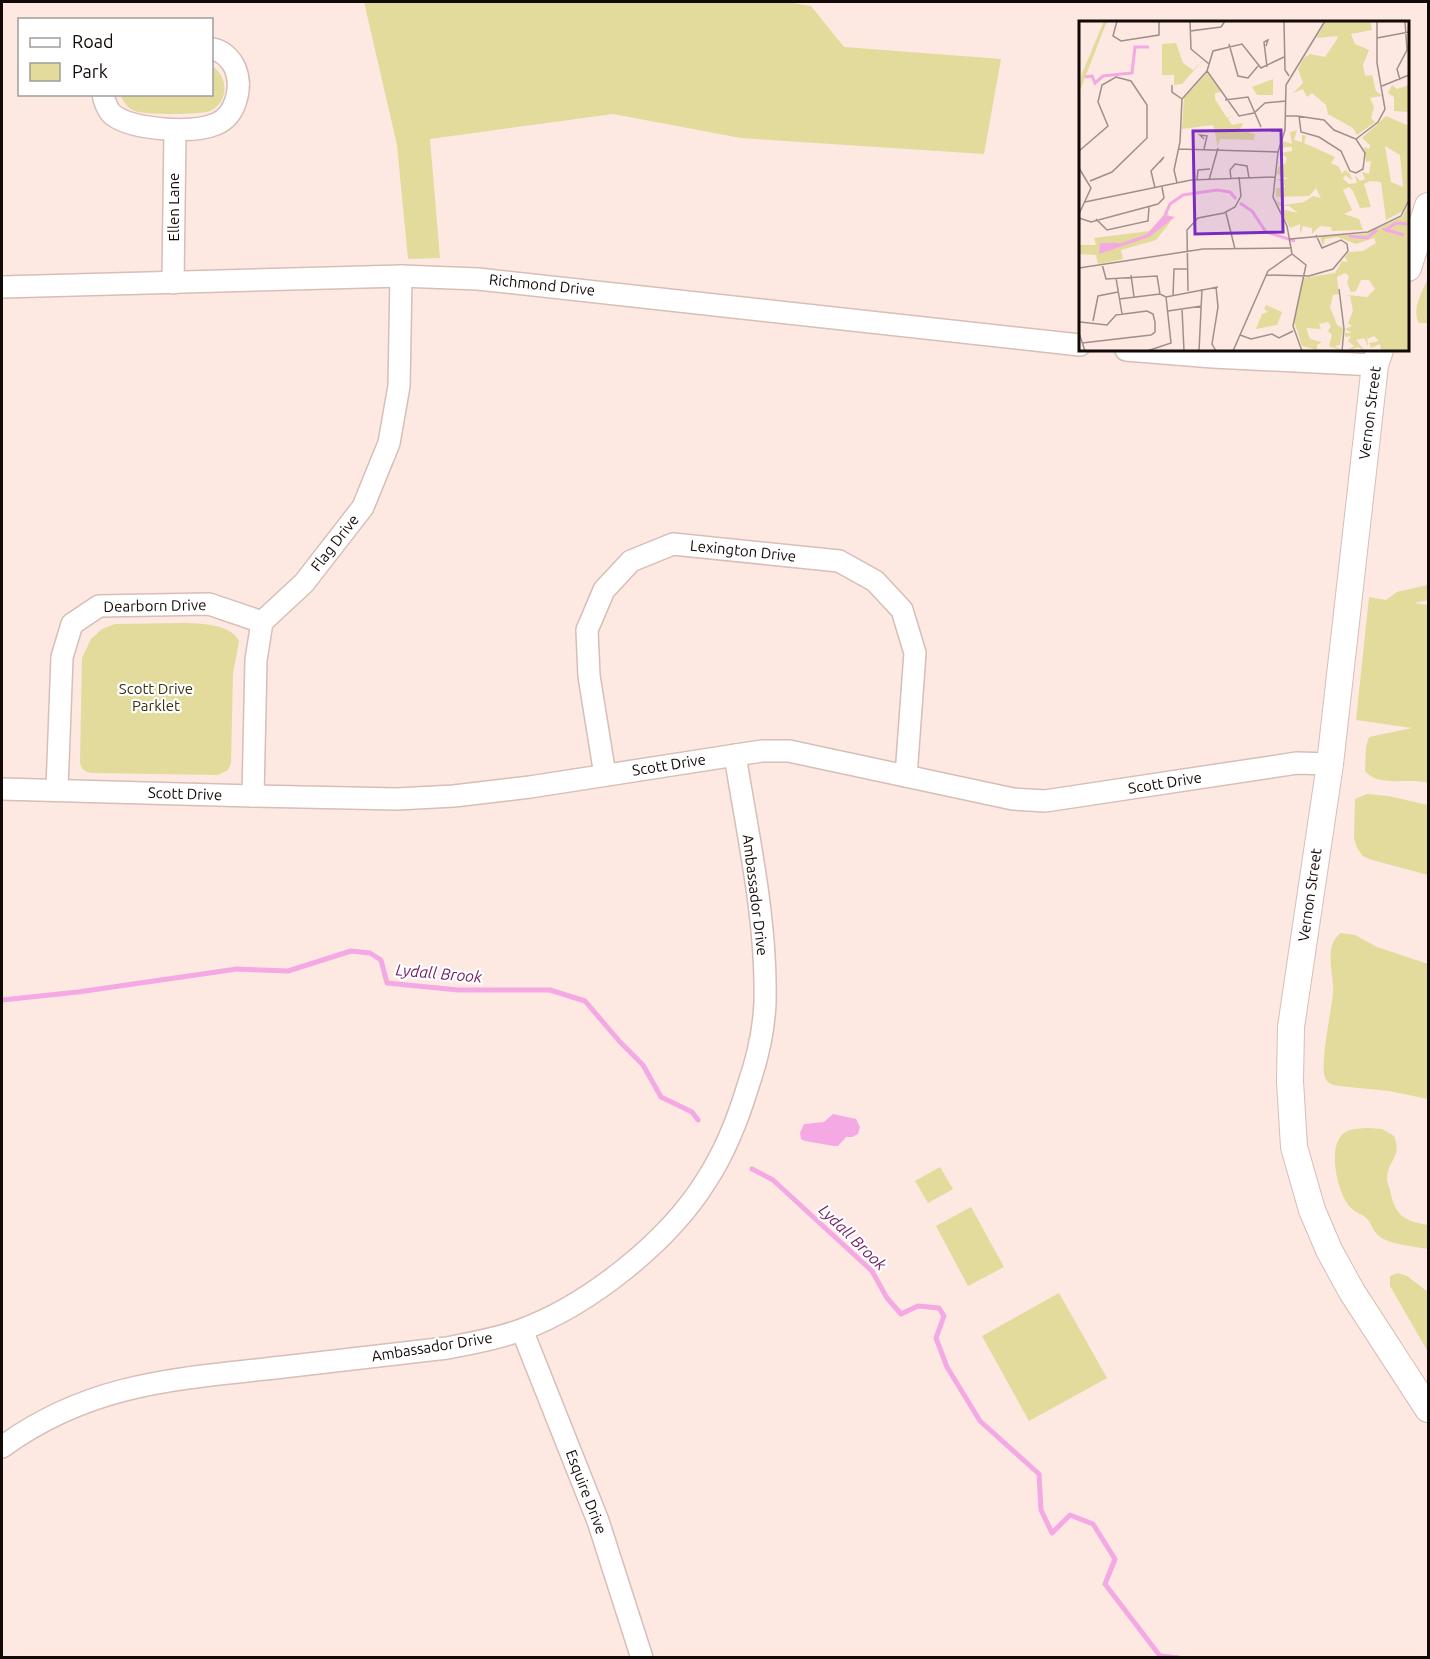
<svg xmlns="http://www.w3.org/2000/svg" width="1430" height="1659" viewBox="0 0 1430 1659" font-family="Ubuntu,sans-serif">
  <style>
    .green { fill: #e3db9b }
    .water { fill: #f4a9e4 }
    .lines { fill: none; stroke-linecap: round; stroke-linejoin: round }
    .stream { stroke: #f4a9e4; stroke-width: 5 }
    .minor-casing { stroke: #d7beb7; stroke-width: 24 }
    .tertiary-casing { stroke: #d7beb7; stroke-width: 28 }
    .minor { stroke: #fff; stroke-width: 21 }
    .tertiary { stroke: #fff; stroke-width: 26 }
    .labels { text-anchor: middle; stroke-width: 4.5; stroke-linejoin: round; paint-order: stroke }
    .street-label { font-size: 15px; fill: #110a07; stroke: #fff }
    .park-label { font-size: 15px; fill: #38330a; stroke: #fff }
    .water-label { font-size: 16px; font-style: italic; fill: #721d66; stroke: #fff }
    .inset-river { fill: none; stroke: #f4a9e4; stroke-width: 3 }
    .inset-road { fill: none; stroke: #9f8f8a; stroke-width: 1.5 }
    .view { fill: #7b2cbf; fill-opacity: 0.15; stroke: #7b2cbf; stroke-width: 3 }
    .inset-edge { fill: none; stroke: #110a07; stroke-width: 3 }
  </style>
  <rect width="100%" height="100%" fill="#fde8e2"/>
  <!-- green -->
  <g class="green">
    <polygon points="364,2 787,2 811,6 844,47 1001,59 984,154 741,138 613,114 430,139 440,258 408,259 397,145"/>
    <path d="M212,66C229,77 229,102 210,111C201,115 144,115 135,111C127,108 124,102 120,95L212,94Z"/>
    <path d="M1428,278V323H1419C1411,309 1423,291 1428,278Z"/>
    <path d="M1428,585V600L1414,603L1428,605V783C1409,777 1379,788 1365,771L1366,747L1369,737L1412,728L1356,720L1369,597L1386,600L1397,592Z"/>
    <path d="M182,623C199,623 231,624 239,641L233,674L231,763L228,770L218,775L92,773C84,772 80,768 80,761L82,658L91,639L102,629L115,624Z"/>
    <polygon points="1367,794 1388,796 1428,805 1428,875 1372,860 1363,856 1357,848 1354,838 1355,799"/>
    <path d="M1341,933L1355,935L1377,947L1428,964V1099L1389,1091L1339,1086C1333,1085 1327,1084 1325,1077C1320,1064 1331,1012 1333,994C1335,976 1322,946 1341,933Z"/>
    <path d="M1367,1128L1382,1129L1394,1136C1402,1156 1390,1158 1387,1176C1386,1181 1389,1185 1390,1190C1395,1215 1403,1221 1428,1225V1249C1417,1247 1388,1244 1379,1236C1374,1232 1372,1226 1369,1221C1364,1214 1355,1213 1350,1207C1338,1194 1328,1151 1341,1136C1347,1128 1358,1129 1367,1128Z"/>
    <polygon points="940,1167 953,1189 928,1203 915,1181"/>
    <polygon points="971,1207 1004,1267 968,1286 936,1226"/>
    <polygon points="1398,1273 1407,1276 1428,1292 1428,1352 1390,1286 1390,1276"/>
    <polygon points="1059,1293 1107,1378 1029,1421 982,1336"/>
  </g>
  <!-- water -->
  <polygon class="water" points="833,1114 856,1119 860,1127 858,1134 852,1137 846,1137 838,1146 834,1146 805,1141 801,1139 800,1133 804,1124 824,1122"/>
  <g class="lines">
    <!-- stream -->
    <g class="stream">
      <polyline points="2,1000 78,992 237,969 288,971 351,951 370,953 381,960 387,983 458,990 550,990 585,1001 620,1042 643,1065 661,1097 692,1112 698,1120"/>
      <polyline points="752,1169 773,1180 872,1271 887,1298 901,1314 918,1306 939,1308 944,1316 936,1338 947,1367 980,1421 1039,1474 1041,1510 1052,1533 1070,1515 1093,1524 1115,1559 1105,1584 1160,1656 1179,1658"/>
    </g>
    <!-- minor casing -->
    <g class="minor-casing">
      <g id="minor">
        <path d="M103,94C104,101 108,111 113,115C133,130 193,134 216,124C236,116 243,87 235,68C231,59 222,50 212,49"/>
        <polyline points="173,283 175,131"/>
        <polyline points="2,287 401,276 478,279 1080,345"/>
        <polyline points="1126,350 1213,357 1375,365"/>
        <polyline points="605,775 589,676 587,630 604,590 631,561 673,544 839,561 875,581 902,610 915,653 906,776"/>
        <polyline points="2,789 253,796 397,799 454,796 530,787 762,751 789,751 1013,799 1045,801 1297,763 1330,764"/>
        <polyline points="57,789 62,657 72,624 99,606 209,604 262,622"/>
        <polyline points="253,796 256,660 262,622 304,583 363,507 389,443 399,386 401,276"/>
        <polyline points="522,1330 598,1521 642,1658"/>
        <path d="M2,1447C91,1382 178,1379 283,1367C338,1361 392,1354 447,1348C472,1343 497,1339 521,1330C589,1305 668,1242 706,1181C725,1152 738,1119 748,1086C757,1060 764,1031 765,1002C767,920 748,837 735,755"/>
      </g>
    </g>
    <!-- tertiary casing -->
    <g class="tertiary-casing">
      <g id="tertiary">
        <polyline points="1408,268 1428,206"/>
        <polyline points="1380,350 1375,365 1330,764 1291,1027 1290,1081 1294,1147 1312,1210 1329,1250 1352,1292 1428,1409"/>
      </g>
    </g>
    <!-- minor -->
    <use href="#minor" class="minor"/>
    <!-- tertiary -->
    <use href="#tertiary" class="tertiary"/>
  </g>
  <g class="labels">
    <!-- street labels -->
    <g class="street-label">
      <text transform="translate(174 207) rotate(-90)" y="5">Ellen Lane</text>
      <text transform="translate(542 285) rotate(6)" y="5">Richmond Drive</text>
      <text transform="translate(1370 413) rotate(-83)" y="5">Vernon Street</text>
      <text transform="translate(335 543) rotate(-52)" y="5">Flag Drive</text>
      <text transform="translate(743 551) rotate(6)" y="5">Lexington Drive</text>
      <text transform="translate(155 606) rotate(-1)" y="5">Dearborn Drive</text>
      <text transform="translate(669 765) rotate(-9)" y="5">Scott Drive</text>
      <text transform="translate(1165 783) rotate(-9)" y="5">Scott Drive</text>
      <text transform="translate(185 794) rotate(2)" y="5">Scott Drive</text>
      <text transform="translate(755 895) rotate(83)" y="5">Ambassador Drive</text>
      <text transform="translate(1310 895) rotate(-82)" y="5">Vernon Street</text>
      <text transform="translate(432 1347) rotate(-9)" y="5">Ambassador Drive</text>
      <text transform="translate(586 1492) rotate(69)" y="5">Esquire Drive</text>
    </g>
    <!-- park labels -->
    <g class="park-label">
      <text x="156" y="694">Scott Drive<tspan x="156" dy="17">Parklet</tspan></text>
    </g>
    <!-- water labels -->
    <g class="water-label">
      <text transform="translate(439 973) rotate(5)" y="6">Lydall Brook</text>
      <text transform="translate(853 1237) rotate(44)" y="6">Lydall Brook</text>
    </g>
  </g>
  <!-- overview -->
  <g transform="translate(1079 21)">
    <rect width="330" height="330" fill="#fde8e2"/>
    <path d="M25,0H28L0,72L2,55ZM247,0H291L293,9L272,13L276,23L290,29L284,44L286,55L293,54L297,70L303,75L291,77L295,86L292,97L296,101L278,114L274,107L249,93L247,84L233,72L228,76L224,68L214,72L224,62L219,48L225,37L231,33L246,36L258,18L259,15L237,17ZM97,22L104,42L114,49L123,40L103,63L95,64V54H83V23ZM128,52L142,71L136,72V78L148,97L154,94L149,98L153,104L164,102L161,109L176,113L175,119L141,118L139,126L134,104L103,108L105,77ZM194,58V74H178L173,66ZM313,64L318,68L330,64V91L315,90V76L309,72ZM307,95L330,105V175L326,189L307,199L302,161L291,160L285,163L292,186L281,187L274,170L270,166L264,169L273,189L265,193L280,198L284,209L253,210L252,206L241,205L233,213V207L224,205L221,213V203L211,207L201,188L219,192L210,185H200L197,179L205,184L225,181L234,175L242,177L237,167L230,175L197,176V167L207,166L198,158H209L198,153L199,146L206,143L208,137L202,132L213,130V126H206L202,129L204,120L213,123L211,111L218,109L215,119L223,121V114L227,115L225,122L256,136L252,142L260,146L263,153L266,149L271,153L273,159L266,154L264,158L270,163L278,162L276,154L281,160L286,158L283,151L290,153L292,140L287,141L285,126L290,128L291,124L283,117ZM306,125L321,134L324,166L312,161ZM330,183V330H302L301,323L292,327L290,322L300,320L295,315L288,318V314L289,325L285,317L277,319L286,330L279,326L269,329L275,325L269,320L272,315L266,316V312H273L266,308L273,305L269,302L274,290L271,275L267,274L288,276L296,268L290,259H282L277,270L272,271L268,262L270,255L266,252L258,256L260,273L254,274L251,286L258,304L264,307L261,324L256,325L263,330L250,325L253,314L249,310L252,305L249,301L240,303L242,308L227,307L231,318L243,321L238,324V329L223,325L215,300L224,257L256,252L263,240L269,241L266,236L270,231L284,230L297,222L295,217L277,223L259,216L246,218L244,225L241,215L286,213L323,196ZM88,190L92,200L77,219L42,229L44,238L19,243L17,234L0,233V224H17L15,217L71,210ZM187,284L203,291L198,304L177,308L183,293L189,291L185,288Z" fill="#e3db9b" fill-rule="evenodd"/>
    <path d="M85,194L96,196L70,216L20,233L21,222H43L68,213Z" fill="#f4a9e4"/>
    <path class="inset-river" d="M6,56L13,55L16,62L24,55L53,52L56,26H70M161,182L173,190L187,211L216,220M86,194L91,183L104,174L138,169L151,171L157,178M304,208L325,214M308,208L317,202L328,203M270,215L288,217L298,209"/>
    <path class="inset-road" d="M38,0L34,15L42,20L80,14V0M111,0L112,28L130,43M205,0L206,49L210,55M111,10L142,6L146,0M298,17L330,11M150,23L159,55L169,57L179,45M187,25L189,19L185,21L188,46M128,50L160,95L175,92L186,82L207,80M321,59L318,48L328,29L326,0M93,64V71L103,78M303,65L330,54M146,79L169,76L182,106M206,95H218L245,99L255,109L277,118L286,132L284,148L277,152L271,150L262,130L240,116L222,111L220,95M125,118L121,114L128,115L125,128M277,118L299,101L306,88L298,42V0M99,128L199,131M0,130L29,105L19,81L23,64L37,56L52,60L68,84V117L33,151L11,160M0,147L12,167L0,193M152,158L151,149L156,143L168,145L170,157M118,159L119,149L131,148M130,159L139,127M98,162L95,149L101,121L103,78L128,50L134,30L163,23L182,47L205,36M76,167L72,150L85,136L81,141M6,181L112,159L196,156M147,192L156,228M0,197L12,201L79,183L85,177L83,166M17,198L28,209L69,200L70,186M211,218L289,211L322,195L330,179M213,233L227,244L214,305L223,330M23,243L27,258L78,255L81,273M0,247L124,228L213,227M52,254L55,276M187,254L230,255L254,248L269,230L268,223L262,219L243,227L237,214M37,257L43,293M260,268L265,308L263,330M109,270L108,209L119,197L145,192L156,186L162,175L160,156M94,275L95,248H109M40,278L81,273L87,276L139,266M103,288L105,330M89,290L123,285M14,300L19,275L39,271M1,301L28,304L37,294L68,290L74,293L76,301V311L72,314L3,322M0,312L6,330M161,314L172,318L193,313L200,317L214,310M68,330L92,322L87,276M120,330L123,268M137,330L133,323L139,286L137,266M154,330L189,250L213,233L208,205L194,176L199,131L206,109L207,64L246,0"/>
    <path class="view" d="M202,109L204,211L116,213L114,110Z"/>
    <rect width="330" height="330" class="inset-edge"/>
  </g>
  <!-- border -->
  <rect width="1430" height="1659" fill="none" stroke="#110a07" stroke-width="6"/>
  <!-- legend -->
  <rect x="18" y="18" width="195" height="78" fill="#ffffff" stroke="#a09d9c" stroke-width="1.5"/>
  <rect x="30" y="38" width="30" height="9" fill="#ffffff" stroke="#a09d9c" stroke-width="1.5"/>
  <text x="72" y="48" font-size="18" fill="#110a07">Road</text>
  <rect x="30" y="63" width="30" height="18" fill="#e3db9b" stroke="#a09d9c" stroke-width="1.5"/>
  <text x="72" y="78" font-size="18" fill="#110a07">Park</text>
</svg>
